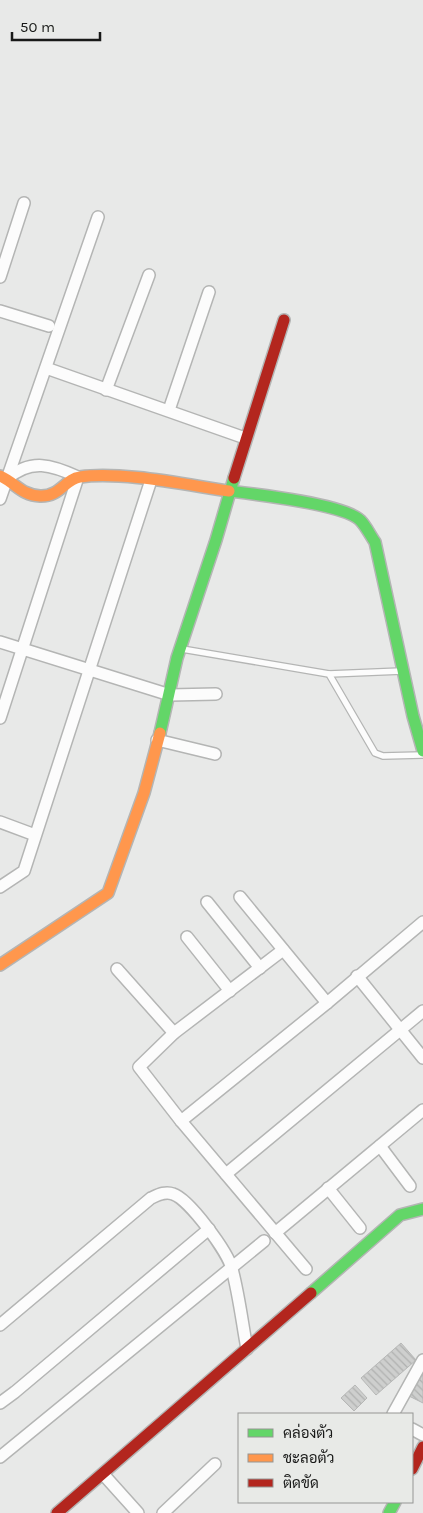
<svg xmlns="http://www.w3.org/2000/svg" width="423" height="1513" viewBox="0 0 423 1513" font-family="Karla,Sarabun,sans-serif">
  <style>
    .building { fill: url(#building-back-hatch); stroke: #b6b7b6 }
    .lines { fill: none; stroke-linecap: round; stroke-linejoin: round }
    .lane-casing { stroke: #b4b5b4; stroke-width: 8 }
    .street-casing { stroke: #b4b5b4; stroke-width: 14 }
    .fast-casing { stroke: #b4b5b4; stroke-width: 14 }
    .slow-casing { stroke: #b4b5b4; stroke-width: 14 }
    .jam-casing { stroke: #b4b5b4; stroke-width: 14 }
    .lane { stroke: #fcfcfc; stroke-width: 5.5 }
    .street { stroke: #fcfcfc; stroke-width: 11 }
    .fast { stroke: #63d668; stroke-width: 11 }
    .slow { stroke: #ff974d; stroke-width: 11 }
    .jam { stroke: #b3261e; stroke-width: 11 }
  </style>
  <defs>
    <pattern id="building-back-hatch" width="6" height="6" patternUnits="userSpaceOnUse" patternTransform="scale(1.25)"><rect width="6" height="6" fill="#cecfce"/><path d="M-1 5l2 2M0 0l6 6M5-1l2 2" fill="none" stroke="#b0b1b0"/></pattern>
  </defs>
  <rect width="100%" height="100%" fill="#e8e9e8"/>
  <!-- building -->
  <g class="building">
    <polygon points="401,1343 416,1360 376,1395 361,1378"/>
    <polygon points="423,1369 423,1403 409,1396"/>
    <polygon points="355,1385 367,1398 354,1411 341,1398"/>
  </g>
  <g class="lines">
    <!-- lane casing -->
    <g class="lane-casing">
      <g id="lane">
        <polyline points="182,649 329,674 375,753 383,756 422,755"/>
        <polyline points="329,674 402,671"/>
      </g>
    </g>
    <!-- street casing -->
    <g class="street-casing">
      <g id="street">
        <polyline points="0,277 24,203"/>
        <polyline points="0,311 49,326"/>
        <polyline points="46,368 245,438"/>
        <polyline points="106,390 149,275"/>
        <polyline points="169,410 209,292"/>
        <polyline points="0,499 98,217"/>
        <polyline points="0,642 170,695 216,694"/>
        <path d="M0,718L78,477C52,465 31,458 7,479"/>
        <polyline points="157,740 215,754"/>
        <polyline points="0,822 35,835"/>
        <polyline points="0,887 24,871 151,480"/>
        <polyline points="240,897 327,1003"/>
        <polyline points="207,902 260,968"/>
        <polyline points="187,937 230,991"/>
        <polyline points="283,950 174,1033 139,1067 181,1121 306,1269"/>
        <polyline points="117,969 174,1033"/>
        <polyline points="357,976 423,1058"/>
        <polyline points="181,1121 327,1003 423,922"/>
        <polyline points="380,1146 410,1186"/>
        <polyline points="226,1174 423,1011"/>
        <polyline points="328,1188 360,1228"/>
        <polyline points="275,1233 423,1110"/>
        <path d="M0,1325L151,1198C158,1195 165,1191 173,1194C189,1199 228,1252 232,1269C239,1295 242,1322 247,1349"/>
        <polyline points="0,1403 15,1392 209,1229"/>
        <polyline points="393,1414 423,1360"/>
        <polyline points="412,1429 423,1435"/>
        <polyline points="0,1457 264,1241"/>
        <polyline points="103,1474 138,1513"/>
        <polyline points="163,1513 215,1464"/>
      </g>
    </g>
    <!-- fast casing -->
    <g class="fast-casing">
      <g id="fast">
        <path d="M229,491C254,494 343,504 360,520C366,526 370,535 375,542L413,716L423,751"/>
        <polyline points="160,733 177,658 216,540 234,478"/>
        <polyline points="311,1293 400,1215 423,1209"/>
        <polyline points="389,1513 395,1502"/>
      </g>
    </g>
    <!-- slow casing -->
    <g class="slow-casing">
      <g id="slow">
        <path d="M0,476C16,483 21,495 40,496C60,497 65,479 80,477C121,471 187,485 229,491"/>
        <polyline points="0,965 108,893 144,793 160,733"/>
      </g>
    </g>
    <!-- jam casing -->
    <g class="jam-casing">
      <g id="jam">
        <polyline points="234,478 284,320"/>
        <polyline points="412,1469 423,1447"/>
        <polyline points="57,1513 311,1293"/>
      </g>
    </g>
    <!-- lane -->
    <use href="#lane" class="lane"/>
    <!-- street -->
    <use href="#street" class="street"/>
    <!-- fast -->
    <use href="#fast" class="fast"/>
    <!-- slow -->
    <use href="#slow" class="slow"/>
    <!-- jam -->
    <use href="#jam" class="jam"/>
  </g>
  <!-- legend -->
  <rect x="238" y="1413" width="175" height="90" fill="#e8eae7" stroke="#959694"/>
  <rect x="248" y="1429" width="25" height="8" fill="#63d668" stroke="#959694"/>
  <text x="283" y="1438" font-size="15" fill="#181918">คล่องตัว</text>
  <rect x="248" y="1454" width="25" height="8" fill="#ff974d" stroke="#959694"/>
  <text x="283" y="1463" font-size="15" fill="#181918">ชะลอตัว</text>
  <rect x="248" y="1479" width="25" height="8" fill="#b3261e" stroke="#959694"/>
  <text x="283" y="1488" font-size="15" fill="#181918">ติดขัด</text>
  <!-- scale -->
  <path d="M12 32v8h88v-8" fill="none" stroke="#181918" stroke-width="2.5"/>
  <text x="20" y="32" font-size="15" fill="#181918" stroke="#e8eae7" stroke-width="4" paint-order="stroke">50 m</text>
</svg>
